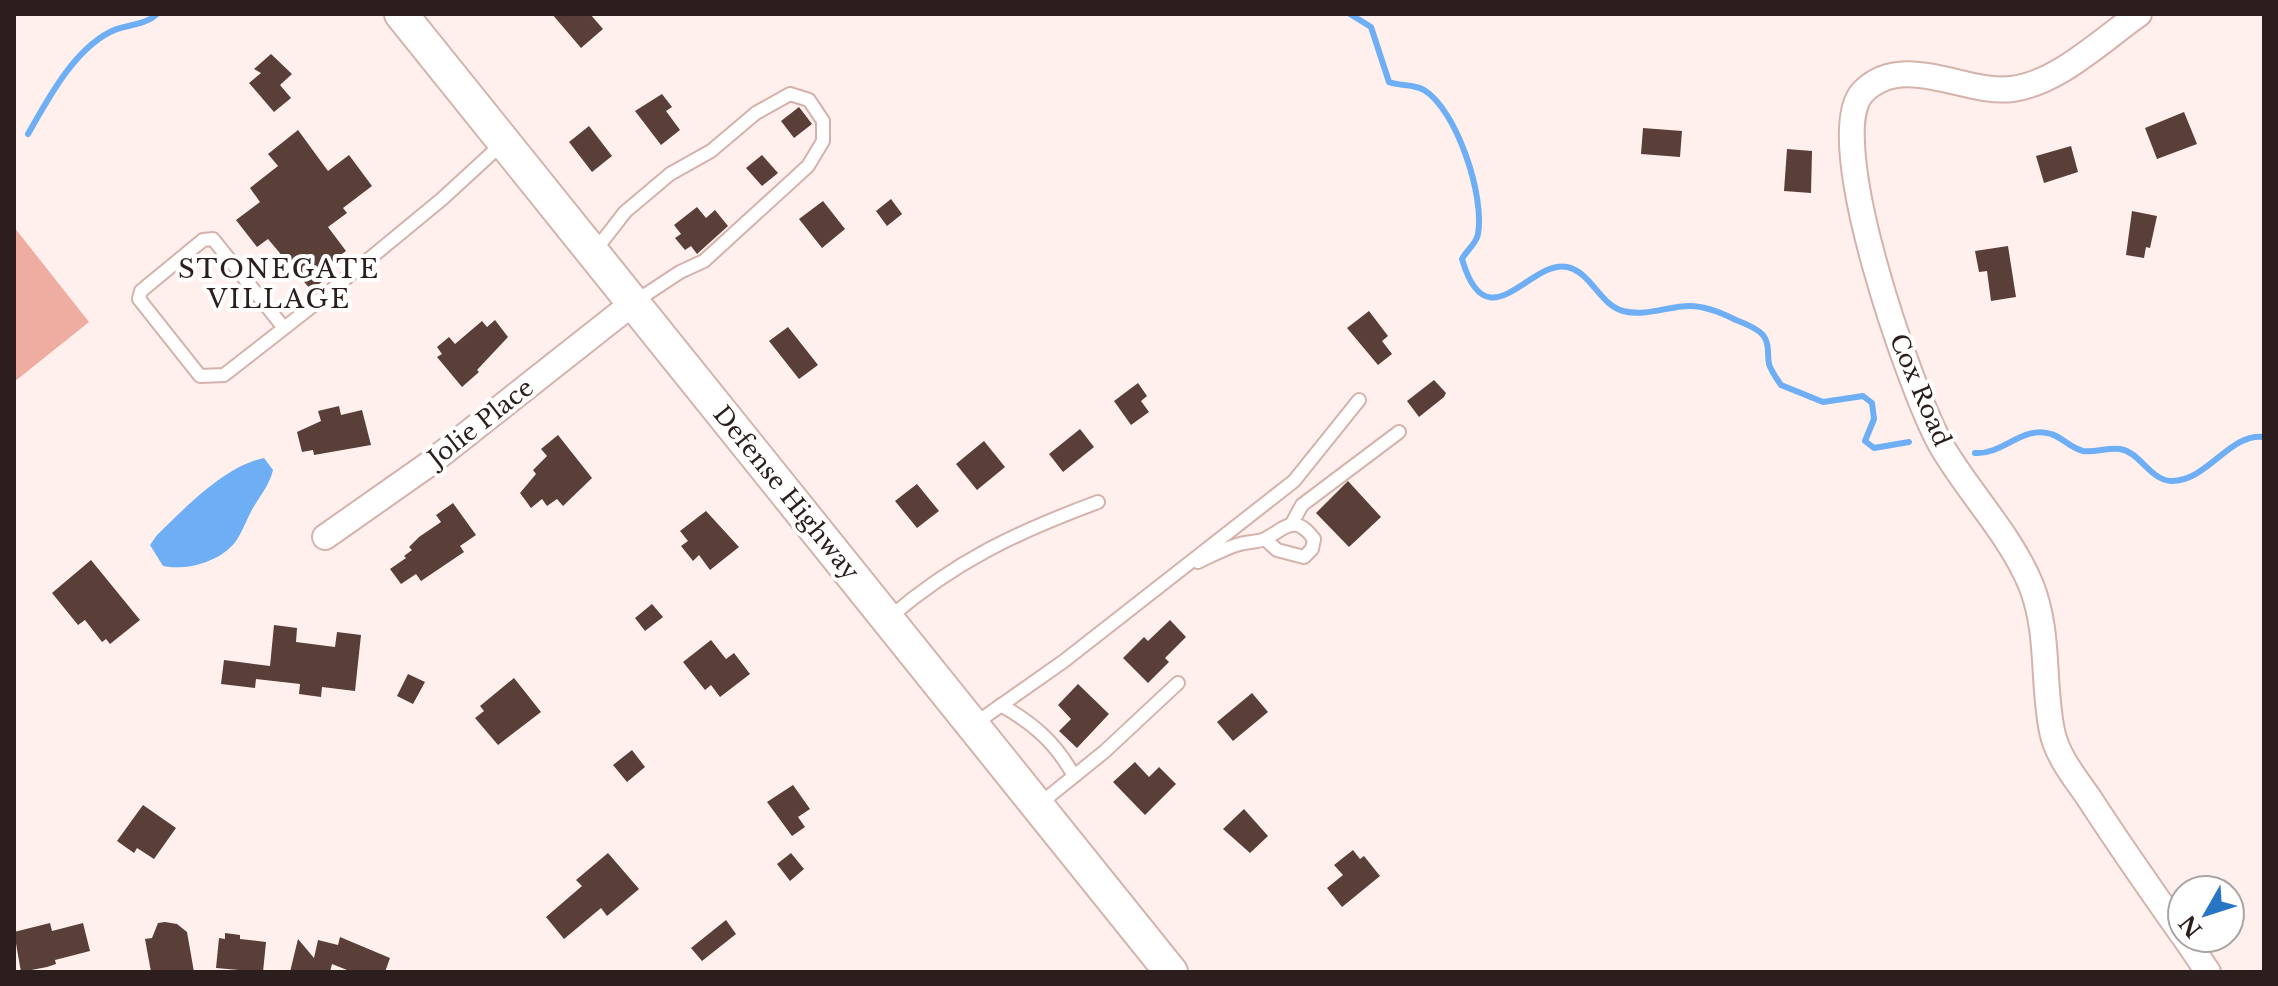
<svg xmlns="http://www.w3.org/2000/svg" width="2278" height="986" viewBox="0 0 2278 986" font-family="'Libre Baskerville',serif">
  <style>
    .green { fill: #eeada0 }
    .water { fill: #6eaef5 }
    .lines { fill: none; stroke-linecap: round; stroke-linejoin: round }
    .stream { stroke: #6eaef5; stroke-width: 6 }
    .building { fill: #5a3e38 }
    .lane-casing { stroke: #d5b2ab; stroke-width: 16 }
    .street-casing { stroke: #d5b2ab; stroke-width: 28 }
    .secondary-casing { stroke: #d5b2ab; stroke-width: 36 }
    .lane { stroke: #fff; stroke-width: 12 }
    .street { stroke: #fff; stroke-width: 24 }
    .secondary { stroke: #fff; stroke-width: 32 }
    .labels { text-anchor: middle; stroke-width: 8; stroke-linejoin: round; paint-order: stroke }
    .street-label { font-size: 24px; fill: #2b1e1c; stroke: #fff }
    .neighbourhood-label { font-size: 26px; letter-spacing: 2px; fill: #2b1e1c; stroke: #fff }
  </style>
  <rect width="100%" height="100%" fill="#fff0ed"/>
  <!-- green -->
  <polygon class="green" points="14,227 89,322 14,382"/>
  <!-- water -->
  <path class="water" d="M264,458L273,470C269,486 261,494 253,508C247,518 243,531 236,541C221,562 186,571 163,566L150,545L157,535C185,508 225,466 264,458Z"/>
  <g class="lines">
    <!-- stream -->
    <g class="stream">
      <path d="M1350,14L1371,27L1389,82C1399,86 1415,84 1424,90C1457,110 1485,197 1478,234C1477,243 1466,251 1462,259C1487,345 1530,259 1567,267C1591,272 1599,304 1623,311C1647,317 1667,306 1690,306C1706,306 1722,313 1736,320C1744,323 1757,328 1763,335C1770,344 1767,354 1769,364C1771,371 1777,379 1781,385L1823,402L1863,396L1872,403L1874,419L1865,441L1874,448L1909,442"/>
      <path d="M28,134C48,99 73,51 110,32C125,24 145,26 157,14"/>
      <path d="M1975,453C2003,455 2022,425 2051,434C2062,437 2070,448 2083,451C2095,453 2108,447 2120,449C2140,452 2150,480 2171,481C2207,482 2230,432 2264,437"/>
    </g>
  </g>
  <!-- building -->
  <g class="building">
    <polygon points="552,14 590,14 603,29 581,48"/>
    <polygon points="271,54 292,74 280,85 291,98 274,112 249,83 261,73 254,69"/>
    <polygon points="662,94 672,107 666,111 680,130 661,145 635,111"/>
    <polygon points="799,107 812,124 794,138 781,121"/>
    <polygon points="2184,112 2197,144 2157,159 2145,128"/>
    <polygon points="589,126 612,156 592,172 569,142"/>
    <polygon points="1643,128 1682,131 1680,157 1641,154"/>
    <polygon points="298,130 328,171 349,155 372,186 343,208 347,213 328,227 346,251 330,263 336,271 311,290 268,239 257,247 236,220 260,202 250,188 278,166 268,154"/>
    <polygon points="2071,146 2078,172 2044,183 2036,156"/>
    <polygon points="1787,149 1812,151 1811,193 1784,191"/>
    <polygon points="762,155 778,173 762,186 746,168"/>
    <polygon points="891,199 902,214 887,226 876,211"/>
    <polygon points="823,201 845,229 822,248 799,219"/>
    <polygon points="697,207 706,218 715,210 728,226 697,254 691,246 685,250 675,238 681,234 674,225"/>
    <polygon points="2132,211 2157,216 2150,248 2146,247 2144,258 2126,255"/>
    <polygon points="2008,246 2016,297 1991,301 1987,271 1979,272 1975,251"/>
    <polygon points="1369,311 1388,336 1382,341 1392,354 1378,365 1347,328"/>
    <polygon points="495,320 508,337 477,370 479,372 462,387 437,357 442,354 437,347 449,337 455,344 482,321 487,327"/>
    <polygon points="788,327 818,365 799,379 769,341"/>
    <polygon points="1434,380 1446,393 1444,397 1419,417 1407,401"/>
    <polygon points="1138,383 1147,396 1141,401 1149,412 1131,425 1114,401"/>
    <polygon points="339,406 341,415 362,410 371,445 314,455 313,450 302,452 297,432 321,421 318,411"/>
    <polygon points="1080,429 1094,447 1063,472 1049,454"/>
    <polygon points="558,435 592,478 563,506 557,499 547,506 542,499 531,508 520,493 536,474 533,470 547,456 541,449"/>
    <polygon points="984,441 1005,467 977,490 956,464"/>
    <polygon points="1348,481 1381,517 1349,547 1316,513"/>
    <polygon points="917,484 939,511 917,528 895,501"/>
    <polygon points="453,503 476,535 460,546 464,552 421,581 416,574 401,584 390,569 406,558 404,556 412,550 409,547 419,537 441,522 436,515"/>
    <polygon points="706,511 739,547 710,570 699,555 693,561 681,546 688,541 680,531"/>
    <polygon points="91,560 140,620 110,644 106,639 102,642 85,620 78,625 52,593"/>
    <polygon points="652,604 663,617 645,631 635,618"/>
    <polygon points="1170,620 1186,637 1165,658 1169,662 1148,683 1123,658 1144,637 1148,641"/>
    <polygon points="274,625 297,628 296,642 335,647 337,632 361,635 355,691 322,687 321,697 299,694 300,684 256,679 255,688 221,684 224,660 270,666"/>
    <polygon points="711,640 726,659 734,653 750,674 720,697 711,685 705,690 683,662"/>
    <polygon points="408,674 425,682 413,704 397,696"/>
    <polygon points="514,678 541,712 498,745 475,718 484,711 480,706"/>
    <polygon points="1078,684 1109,714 1077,748 1059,731 1071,719 1058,705"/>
    <polygon points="1252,693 1268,712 1233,741 1217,722"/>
    <polygon points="632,750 645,767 627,782 613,765"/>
    <polygon points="1135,762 1149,777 1159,767 1176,784 1145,815 1113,782"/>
    <polygon points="793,785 810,809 798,817 805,827 792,836 767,802"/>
    <polygon points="143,805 176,828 154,859 137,848 134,853 117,841"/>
    <polygon points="1244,809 1268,836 1250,853 1223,829"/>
    <polygon points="1353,850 1360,859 1364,856 1380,876 1342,907 1327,888 1343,875 1334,865"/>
    <polygon points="608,853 639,889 607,916 601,908 564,939 546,917 582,886 576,880"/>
    <polygon points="791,853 804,869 790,881 777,864"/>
    <polygon points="726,920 736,934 702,961 691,948"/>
    <polygon points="165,922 177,924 187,932 194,972 151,972 145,939 152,938 158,923"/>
    <polygon points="50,923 52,931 83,923 90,951 55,960 56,964 47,967 21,972 14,932"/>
    <polygon points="225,933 240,935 240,939 266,942 263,972 216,968 219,938 225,939"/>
    <polygon points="340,937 390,958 385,972 352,972 332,964 330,972 290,972 298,939 314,958 318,940 338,945"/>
  </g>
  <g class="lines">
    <!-- lane casing -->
    <g class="lane-casing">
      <g id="lane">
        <polyline points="594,252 625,212 670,174 711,151 756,113 790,94 809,100 823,121 823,141 808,166 704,261 680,272 636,301"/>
        <polyline points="284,328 213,239 203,240 141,291 139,299 200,376 224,375 306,311 442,199 504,142"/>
        <polyline points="1291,525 1302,505 1399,432"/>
        <path d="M1198,562C1211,556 1225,548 1240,544C1247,542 1258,542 1265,539C1286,528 1294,513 1314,539L1312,549L1304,557L1277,550L1265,539"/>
        <path d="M889,618C955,561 1017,532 1098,502"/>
        <path d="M1001,705C1034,724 1055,742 1074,776"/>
        <polyline points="973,725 1064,661 1294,481 1359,400"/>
        <polyline points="1037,806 1104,752 1178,683"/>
      </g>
    </g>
    <!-- street casing -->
    <g class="street-casing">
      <g id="street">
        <path d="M2139,14C2102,40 2058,83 2012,89C1966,95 1903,51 1863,92C1820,135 1912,394 1941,445C1968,492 2010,534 2031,585C2050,633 2042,682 2052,731C2057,757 2077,780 2091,801C2120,846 2151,890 2182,934"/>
        <polyline points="325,537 429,464 633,303"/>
        <polyline points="2185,938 2208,972"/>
      </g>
    </g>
    <!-- secondary casing -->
    <g class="secondary-casing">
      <polyline id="secondary" points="401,14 1171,972"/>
    </g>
    <!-- lane -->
    <use href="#lane" class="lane"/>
    <!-- street -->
    <use href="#street" class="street"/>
    <!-- secondary -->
    <use href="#secondary" class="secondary"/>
  </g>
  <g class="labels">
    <!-- street labels -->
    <g class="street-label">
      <text transform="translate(1920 390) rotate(67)" y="8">Cox Road</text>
      <text transform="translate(481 423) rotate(-38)" y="8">Jolie Place</text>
      <text transform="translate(786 493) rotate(51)" y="8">Defense Highway</text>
    </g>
    <!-- neighbourhood labels -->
    <g class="neighbourhood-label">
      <text x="279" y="278">STONEGATE<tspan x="279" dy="30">VILLAGE</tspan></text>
    </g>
  </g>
  <!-- border -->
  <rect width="2278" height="986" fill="none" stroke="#2b1e1c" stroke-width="32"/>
  <!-- north arrow -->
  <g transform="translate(2206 914) rotate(231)"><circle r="38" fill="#ffffff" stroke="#aaa5a4" stroke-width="2"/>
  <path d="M0-6L14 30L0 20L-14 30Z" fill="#2875c5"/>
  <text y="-12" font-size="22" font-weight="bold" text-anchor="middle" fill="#2b1e1c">N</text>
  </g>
</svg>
